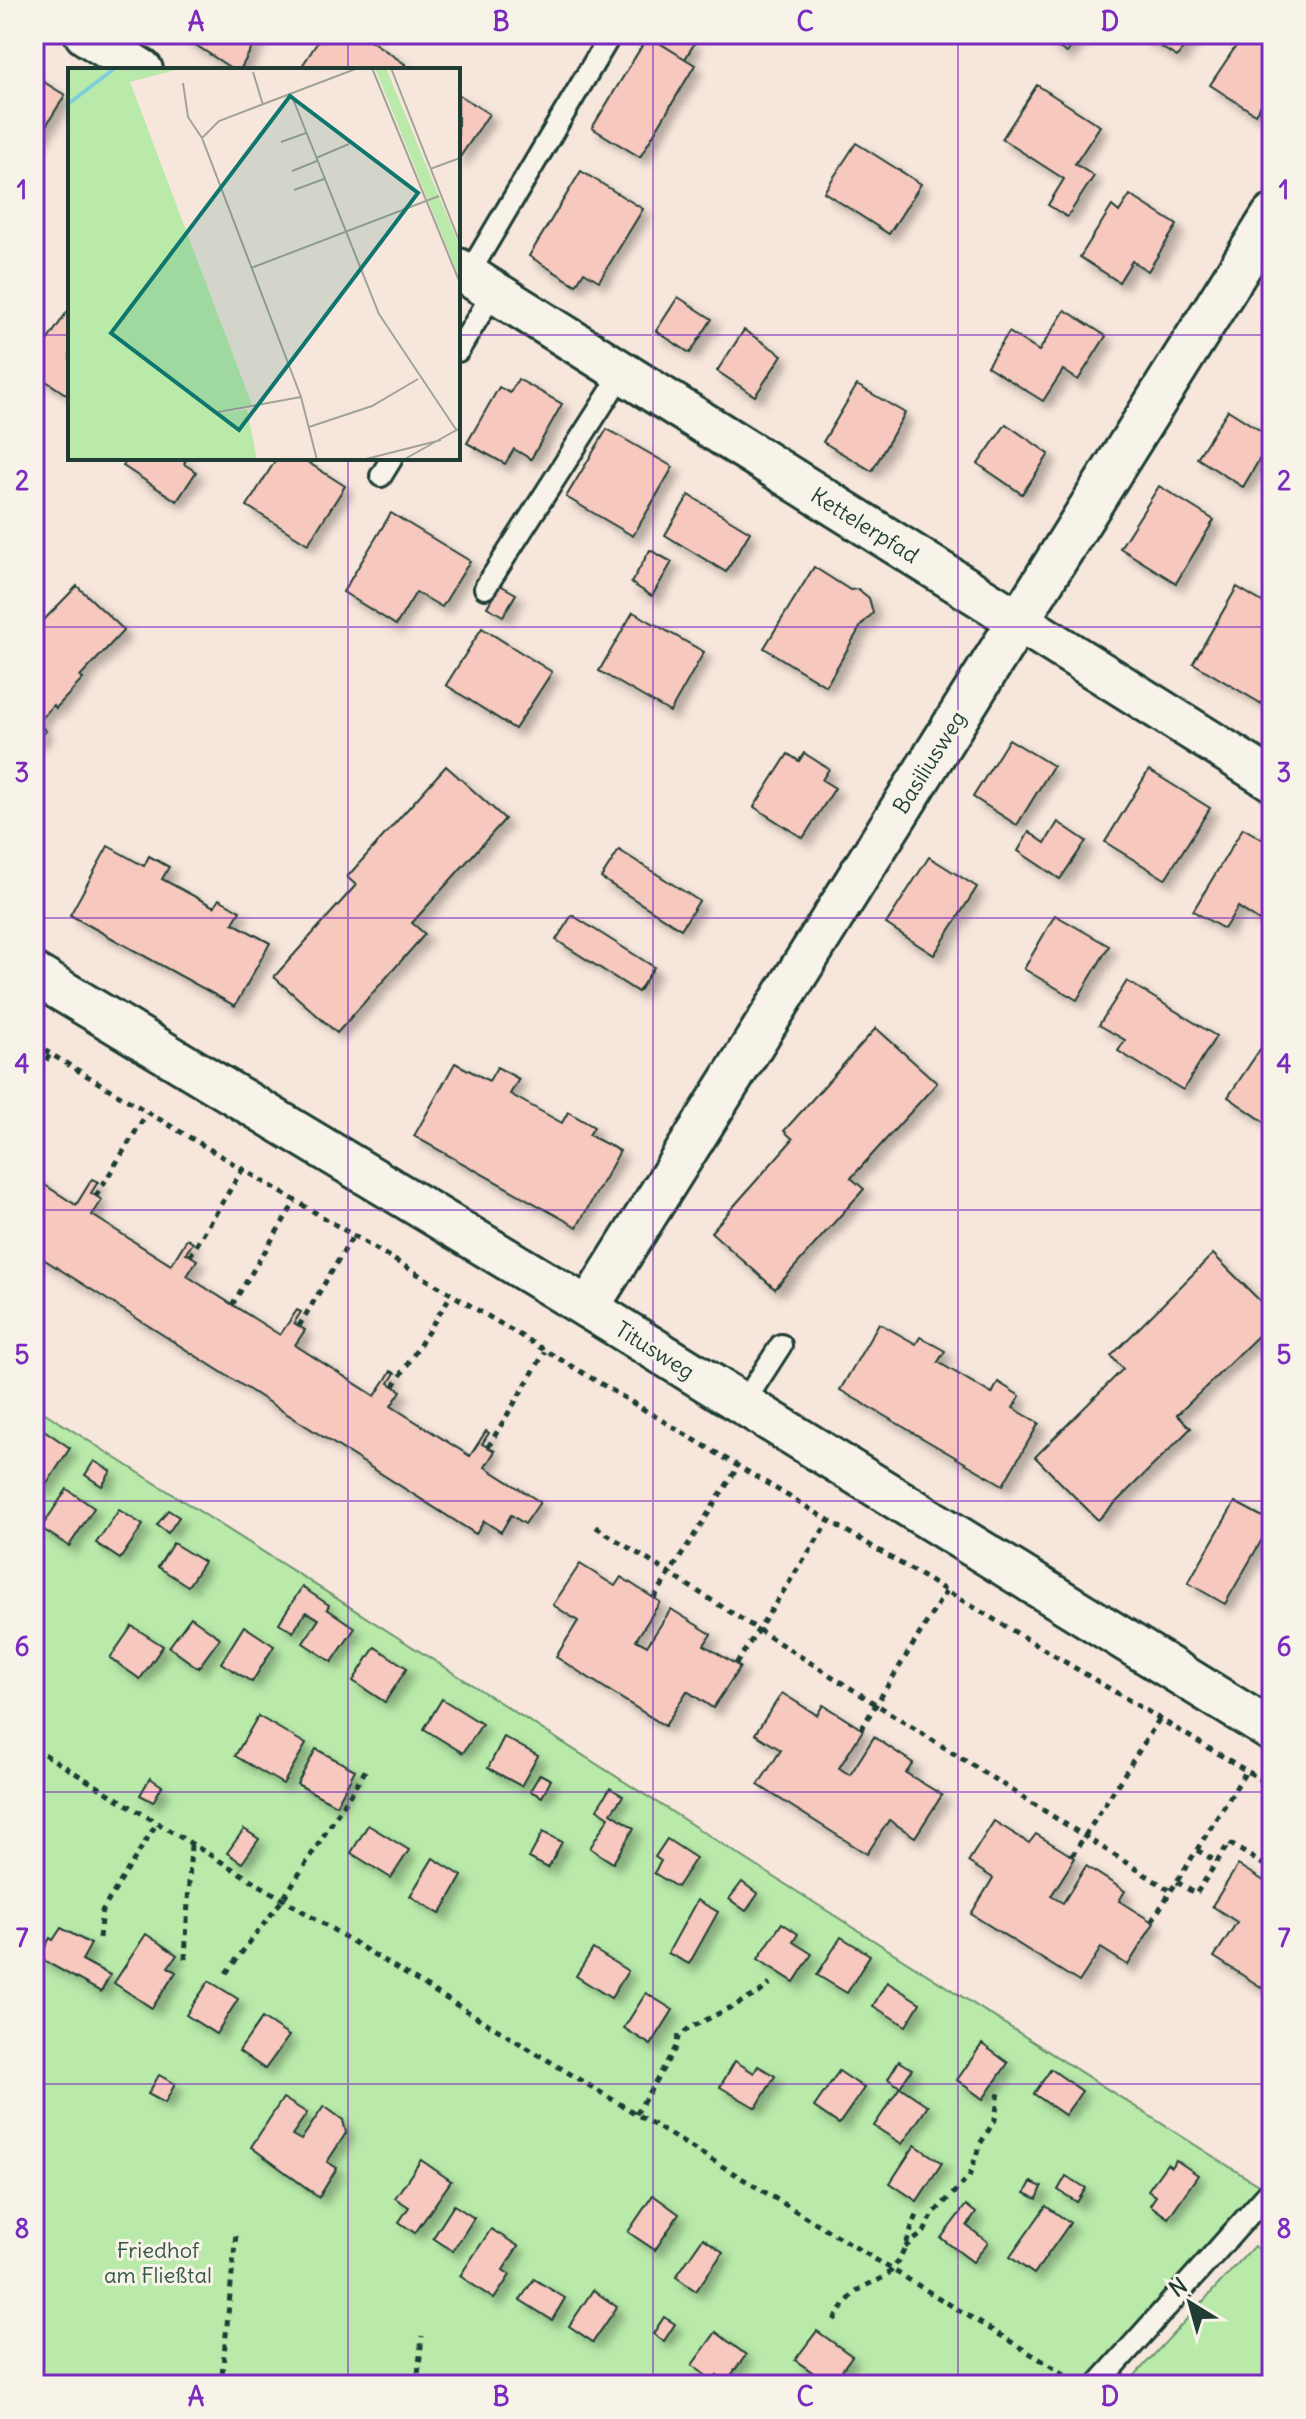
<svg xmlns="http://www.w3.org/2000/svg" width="1306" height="2419" viewBox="0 0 1306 2419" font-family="Delius,sans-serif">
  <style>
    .green { fill: #b9eaaa; stroke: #6c946f; stroke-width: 2 }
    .building { fill: #f7c8be; stroke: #1f3d34; stroke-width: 2; filter: url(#shadow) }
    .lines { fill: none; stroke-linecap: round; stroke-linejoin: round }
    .lane-casing { stroke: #1f3d34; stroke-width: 26 }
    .street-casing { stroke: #1f3d34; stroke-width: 46 }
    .path { stroke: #1f3d34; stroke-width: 5; stroke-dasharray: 6 6; stroke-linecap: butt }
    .lane { stroke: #f7f3e8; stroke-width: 20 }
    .street { stroke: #f7f3e8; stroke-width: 40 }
    .grid { fill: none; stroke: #7b2cbf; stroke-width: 2; stroke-opacity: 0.55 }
    .labels { text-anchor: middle; stroke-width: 6; stroke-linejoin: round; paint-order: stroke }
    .street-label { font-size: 22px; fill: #1f3d34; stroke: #f7f3e8 }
    .park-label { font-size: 22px; fill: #365746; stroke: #f7f3e8 }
    .inset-river { fill: none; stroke: #7fcfdb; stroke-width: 4 }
    .inset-road { fill: none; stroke: #a1a298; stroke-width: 2 }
    .view { fill: #0f766e; fill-opacity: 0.15; stroke: #0f766e; stroke-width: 4 }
    .inset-edge { fill: none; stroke: #1f3d34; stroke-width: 4 }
    .neatline { fill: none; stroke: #7b2cbf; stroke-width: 3 }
    .grid-label { font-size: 26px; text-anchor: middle; font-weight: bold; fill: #7b2cbf }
  </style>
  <defs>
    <filter id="shadow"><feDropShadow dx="7" dy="7" stdDeviation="4" flood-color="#0004"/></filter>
  </defs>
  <rect width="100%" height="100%" fill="#f7e6db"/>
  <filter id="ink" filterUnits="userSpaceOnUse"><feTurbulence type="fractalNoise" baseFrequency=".0125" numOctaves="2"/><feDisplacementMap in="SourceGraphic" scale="16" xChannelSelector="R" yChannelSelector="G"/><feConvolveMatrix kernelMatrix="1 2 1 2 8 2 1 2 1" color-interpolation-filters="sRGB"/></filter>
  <g filter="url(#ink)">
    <!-- green -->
    <g class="green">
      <polygon points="34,1406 1269,2192 1084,2385 34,2385"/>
      <polygon points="1254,2246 1272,2256 1272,2385 1126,2385"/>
    </g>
    <!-- building -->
    <g class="building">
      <polygon points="179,34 259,34 240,70 234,70"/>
      <polygon points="323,34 361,34 405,64 401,70 302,70 300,69"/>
      <polygon points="649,34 679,34 694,44 685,59 648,36"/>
      <polygon points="1053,34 1080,34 1067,53 1048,41"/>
      <polygon points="1140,34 1192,34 1177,57"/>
      <polygon points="1244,34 1265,34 1272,38 1272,89 1255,114 1210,85"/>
      <polygon points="648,36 695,65 640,157 592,128"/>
      <polygon points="34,76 65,95 34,145"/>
      <polygon points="1037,85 1100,126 1075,164 1094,176 1067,217 1048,205 1064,179 1002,139"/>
      <polygon points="458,94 489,114 458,160"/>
      <polygon points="856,143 921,184 889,234 824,192"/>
      <polygon points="581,171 643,209 599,281 584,272 576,285 529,256"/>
      <polygon points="1130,195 1177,225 1148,271 1132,261 1119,282 1080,257 1112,206 1119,212"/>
      <polygon points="678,297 712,319 690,353 656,331"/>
      <polygon points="1272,308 1272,344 1261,327"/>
      <polygon points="1065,310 1106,336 1078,380 1063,370 1043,401 987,366 1009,332 1039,351"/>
      <polygon points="67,312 70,314 70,397 34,373 34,360"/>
      <polygon points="744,330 782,355 755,396 717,371"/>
      <polygon points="518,379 562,404 531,459 514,449 505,464 467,443 499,387 510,393"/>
      <polygon points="857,385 905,413 872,471 823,442"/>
      <polygon points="1228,410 1272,438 1243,487 1197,458"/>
      <polygon points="1006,424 1049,454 1022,494 978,464"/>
      <polygon points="607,429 673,467 633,536 566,497"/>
      <polygon points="128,458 187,458 184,464 196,472 177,501 123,466"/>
      <polygon points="277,458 301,458 345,486 308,544 247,506"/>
      <polygon points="1159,486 1214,520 1176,583 1120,548"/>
      <polygon points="689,495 750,532 726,572 665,535"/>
      <polygon points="391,513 470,561 442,607 416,592 396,625 343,592"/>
      <polygon points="650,550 672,562 652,596 631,583"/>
      <polygon points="814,567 850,590 858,589 869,598 873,613 862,624 826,686 764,648"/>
      <polygon points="500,585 516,594 503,616 487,607"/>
      <polygon points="77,586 124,630 80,677 83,679 56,708 53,705 38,723 46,731 34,744 34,626 37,627"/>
      <polygon points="1237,587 1272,608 1272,710 1193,663"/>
      <polygon points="633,612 704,652 670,712 599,671"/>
      <polygon points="482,628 552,672 515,729 446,685"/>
      <polygon points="1009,739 1053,766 1017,825 973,797"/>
      <polygon points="804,753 829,769 822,780 835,788 803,838 754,807 788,754 799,761"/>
      <polygon points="446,766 505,819 412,923 425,934 337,1033 274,977 356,885 347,877"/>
      <polygon points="1149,770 1210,808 1165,879 1105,842"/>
      <polygon points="1058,822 1086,841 1060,879 1018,851 1029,832 1045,843"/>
      <polygon points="1243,828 1272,845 1272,911 1264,924 1238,907 1224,929 1193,911"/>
      <polygon points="108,846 144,866 149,856 169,867 162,879 214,907 219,899 240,911 233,923 270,943 235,1006 70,915"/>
      <polygon points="619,850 699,901 681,929 601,878"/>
      <polygon points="929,857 977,887 934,955 886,924"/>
      <polygon points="572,915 654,967 638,992 556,940"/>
      <polygon points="1055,915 1109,946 1077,1000 1024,969"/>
      <polygon points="1127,981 1216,1036 1183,1090 1118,1051 1125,1040 1099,1025"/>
      <polygon points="876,1028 937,1083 851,1178 864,1189 775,1289 711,1232 793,1139 784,1131"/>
      <polygon points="1261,1048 1272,1056 1272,1127 1228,1097"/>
      <polygon points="455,1063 489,1081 497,1067 519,1079 510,1094 562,1123 568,1112 594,1127 589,1135 620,1151 577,1227 414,1136"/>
      <polygon points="34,1178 76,1205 92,1179 98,1182 91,1193 102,1200 92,1215 171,1265 187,1239 193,1243 186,1253 197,1260 187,1276 280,1335 297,1310 301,1312 294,1323 305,1330 295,1345 375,1396 391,1371 395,1373 389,1383 401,1391 391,1406 470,1456 486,1431 489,1433 482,1444 495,1451 485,1467 540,1502 525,1524 511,1515 501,1532 484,1521 476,1534 34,1253"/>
      <polygon points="1213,1254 1272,1313 1272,1322 1177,1415 1191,1428 1098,1520 1035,1457 1123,1369 1111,1356"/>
      <polygon points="879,1323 916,1344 920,1337 945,1351 938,1362 992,1394 998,1382 1020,1396 1013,1408 1039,1423 1003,1485 840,1390"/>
      <polygon points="41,1428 70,1448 44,1488 34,1482 34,1438"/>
      <polygon points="94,1461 111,1471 102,1486 85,1475"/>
      <polygon points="67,1489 94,1508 69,1546 41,1528"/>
      <polygon points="1235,1502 1272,1522 1225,1604 1188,1583"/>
      <polygon points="119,1510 143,1525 120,1559 96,1543"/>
      <polygon points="168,1510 179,1517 168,1533 157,1525"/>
      <polygon points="173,1543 204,1562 188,1586 158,1567"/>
      <polygon points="580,1564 615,1586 621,1577 660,1602 636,1640 647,1646 671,1609 711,1634 704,1645 740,1667 713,1708 687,1691 665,1726 556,1657 578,1621 553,1605"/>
      <polygon points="302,1587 329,1605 327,1609 355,1628 332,1662 303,1643 319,1619 306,1612 293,1632 279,1623"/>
      <polygon points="191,1617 220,1638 198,1668 169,1647"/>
      <polygon points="132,1626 163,1646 140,1679 110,1658"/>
      <polygon points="244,1626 274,1646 252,1682 221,1663"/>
      <polygon points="375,1647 407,1668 385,1702 353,1681"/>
      <polygon points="782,1693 817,1715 823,1705 863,1730 839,1768 850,1775 874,1737 913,1763 906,1773 942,1795 915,1837 889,1820 867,1854 758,1785 781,1750 755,1734"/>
      <polygon points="442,1699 482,1724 463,1753 424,1729"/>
      <polygon points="258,1716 306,1744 283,1784 235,1756"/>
      <polygon points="504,1737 538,1756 521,1786 488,1768"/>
      <polygon points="316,1749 355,1770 336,1805 297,1784"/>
      <polygon points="540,1774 551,1780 542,1797 530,1791"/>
      <polygon points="150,1778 162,1786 153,1802 140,1795"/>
      <polygon points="610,1788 623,1796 611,1813 634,1828 613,1863 590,1848 609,1817 597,1809"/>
      <polygon points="994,1821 1029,1843 1036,1834 1075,1858 1051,1896 1063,1903 1086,1866 1125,1891 1119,1901 1154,1923 1128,1965 1101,1948 1079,1982 971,1914 993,1878 968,1862"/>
      <polygon points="368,1825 409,1850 391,1878 351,1853"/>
      <polygon points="244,1829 259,1839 242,1863 227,1853"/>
      <polygon points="543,1832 562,1842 548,1868 529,1858"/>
      <polygon points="667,1839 696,1858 677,1887 654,1873 661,1861 655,1857"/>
      <polygon points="433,1858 462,1876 440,1914 410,1896"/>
      <polygon points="1238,1865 1272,1886 1272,1994 1214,1957 1237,1922 1212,1906"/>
      <polygon points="742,1882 758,1894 746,1911 729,1899"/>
      <polygon points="697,1900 718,1912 689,1964 668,1953"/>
      <polygon points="782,1923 798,1934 793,1942 812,1954 794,1982 758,1959"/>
      <polygon points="61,1928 91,1944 82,1960 110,1975 101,1992 39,1958 50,1938 53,1940"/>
      <polygon points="146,1934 177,1955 168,1967 176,1972 152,2008 114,1983"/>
      <polygon points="841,1937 870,1955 847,1993 817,1975"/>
      <polygon points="593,1949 628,1971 611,1998 576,1976"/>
      <polygon points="209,1981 238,1999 216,2034 186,2015"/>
      <polygon points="887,1982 920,2003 906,2026 873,2006"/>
      <polygon points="646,1993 673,2010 651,2045 624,2028"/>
      <polygon points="262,2018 289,2036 265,2069 239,2051"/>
      <polygon points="982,2044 1008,2063 983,2099 957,2080"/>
      <polygon points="735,2061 754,2073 758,2066 775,2076 756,2108 720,2087"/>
      <polygon points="899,2061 912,2069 900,2087 888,2079"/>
      <polygon points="1051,2069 1082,2091 1065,2115 1034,2094"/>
      <polygon points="839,2071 864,2088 839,2124 814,2107"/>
      <polygon points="159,2075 175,2084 165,2103 148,2094"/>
      <polygon points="900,2087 928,2106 902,2144 874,2126"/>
      <polygon points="283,2098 307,2113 292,2135 301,2140 324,2106 343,2120 346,2133 327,2162 337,2168 319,2197 251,2147"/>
      <polygon points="915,2145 942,2163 917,2201 890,2183"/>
      <polygon points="421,2160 451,2181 415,2233 399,2222 409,2207 395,2198"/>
      <polygon points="1176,2160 1198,2175 1168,2218 1150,2205 1156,2196 1148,2190 1167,2164 1171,2167"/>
      <polygon points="1066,2176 1086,2188 1077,2202 1058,2190"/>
      <polygon points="1031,2182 1042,2187 1037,2199 1025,2193"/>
      <polygon points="653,2195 679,2214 655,2250 628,2232"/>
      <polygon points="454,2205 474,2218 453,2251 433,2238"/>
      <polygon points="966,2205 976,2213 967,2226 988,2242 973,2262 941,2238"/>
      <polygon points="1046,2206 1070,2223 1034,2274 1010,2257"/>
      <polygon points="491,2229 518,2246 503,2270 510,2275 494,2299 460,2276"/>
      <polygon points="703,2238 723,2252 696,2291 676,2277"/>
      <polygon points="534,2279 565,2298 552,2320 520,2300"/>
      <polygon points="593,2290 617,2307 593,2342 569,2326"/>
      <polygon points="664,2317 675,2324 664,2341 653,2334"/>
      <polygon points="817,2331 852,2356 831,2385 795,2360"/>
      <polygon points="716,2332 746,2355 726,2382 717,2375 713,2381 692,2365"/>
    </g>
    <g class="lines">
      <!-- lane casing -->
      <g class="lane-casing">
        <g id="lane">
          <polyline points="468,275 611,34"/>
          <polyline points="458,351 494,291"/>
          <polyline points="381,476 392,458"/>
          <polyline points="485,588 623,372"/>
          <polyline points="743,1404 781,1345"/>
          <polyline points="1097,2385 1272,2189"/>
        </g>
      </g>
      <!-- street casing -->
      <g class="street-casing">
        <g id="street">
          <polyline points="85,34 142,70"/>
          <polyline points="458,269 1272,780"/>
          <polyline points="34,974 588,1308 1272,1731"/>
          <polyline points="588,1308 1272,216"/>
        </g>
      </g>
      <!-- path -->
      <g class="path">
        <polyline points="34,1044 1272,1786"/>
        <polyline points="34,1081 50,1054"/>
        <polyline points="96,1196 147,1113"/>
        <polyline points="190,1256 242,1170"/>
        <polyline points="232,1305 295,1202"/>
        <polyline points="299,1326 353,1236"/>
        <polyline points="394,1386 451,1295"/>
        <polyline points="488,1447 545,1352"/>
        <polyline points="596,1527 1171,1891"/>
        <polyline points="654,1598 738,1467"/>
        <polyline points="736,1664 829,1521"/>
        <polyline points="861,1729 946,1591"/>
        <polyline points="34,1748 1069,2377"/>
        <polyline points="1197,1850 1217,1862"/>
        <polyline points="1072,1856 1160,1718"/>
        <polyline points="1177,1882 1196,1894 1229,1843 1272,1870"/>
        <polyline points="1152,1921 1247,1770"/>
        <polyline points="99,1938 102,1911 157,1823"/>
        <polyline points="185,1959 191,1844"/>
        <polyline points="226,1973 283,1899 367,1768"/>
        <polyline points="636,2114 676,2047 678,2037 688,2029 759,1993 770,1984"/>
        <polyline points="34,2211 44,2118"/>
        <polyline points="905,2247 924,2232 933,2214 969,2177 980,2144 995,2120 999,2091"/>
        <path d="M834,2320C842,2309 848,2298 859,2290C869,2282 882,2281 891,2271C905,2255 909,2232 918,2213"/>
        <polyline points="221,2385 236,2234"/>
        <polyline points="417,2385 422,2336"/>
      </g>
      <!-- lane -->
      <use href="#lane" class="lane"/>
      <!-- street -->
      <use href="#street" class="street"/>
    </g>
  </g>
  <!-- grid -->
  <path class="grid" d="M348,34V70M653,34V2385M958,34V2385M34,335H70M458,335H1272M348,458V2385M34,627H1272M34,918H1272M34,1210H1272M34,1501H1272M34,1792H1272M34,2084H1272"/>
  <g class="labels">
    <!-- street labels -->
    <g class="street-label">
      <text transform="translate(865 525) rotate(32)" y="8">Kettelerpfad</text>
      <text transform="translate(929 762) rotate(-58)" y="8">Basiliusweg</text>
      <text transform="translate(655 1350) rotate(32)" y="8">Titusweg</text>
    </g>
    <!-- park labels -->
    <g class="park-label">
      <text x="158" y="2258">Friedhof<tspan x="158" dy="25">am Fließtal</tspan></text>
    </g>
  </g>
  <!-- overview -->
  <g transform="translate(68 68)">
    <rect width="392" height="392" fill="#f7e6db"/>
    <path d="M0,0H115L62,14L184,337L142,347L179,341L189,392H0ZM307,0H318L392,179V212Z" fill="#b9eaaa"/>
    <path class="inset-river" d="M0,36L47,0"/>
    <path class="inset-road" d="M304,0L392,215M323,0L392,175M185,4L195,37M115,15L120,49L134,70M223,26L311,246L389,363M213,74L238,65M248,90L281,76M362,101L392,90M224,103L249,93M226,122L256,111M183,200L371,128M145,345L233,329M241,359L304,338L350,311M249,392L233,329L134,70L151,53L290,0M294,392L373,372M335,392L392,360"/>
    <path class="view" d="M222,28L350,125L171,362L43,265Z"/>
    <rect width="392" height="392" class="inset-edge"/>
  </g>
  <!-- margin -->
  <rect width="1306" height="2419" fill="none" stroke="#f7f3e8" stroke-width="88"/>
  <!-- north arrow -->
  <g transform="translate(1190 2303) rotate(323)" stroke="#f7f3e8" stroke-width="6" paint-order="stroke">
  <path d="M0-6L14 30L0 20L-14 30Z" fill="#1f3d34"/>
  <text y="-12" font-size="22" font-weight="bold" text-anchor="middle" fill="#1f3d34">N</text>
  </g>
  <rect x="44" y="44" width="1218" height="2331" class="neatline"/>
  <g class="grid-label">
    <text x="196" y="31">A</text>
    <text x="501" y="31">B</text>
    <text x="805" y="31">C</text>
    <text x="1110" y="31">D</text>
    <text x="22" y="199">1</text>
    <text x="1284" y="199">1</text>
    <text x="22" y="490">2</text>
    <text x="1284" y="490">2</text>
    <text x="22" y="782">3</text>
    <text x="1284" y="782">3</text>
    <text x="22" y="1073">4</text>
    <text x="1284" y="1073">4</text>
    <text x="22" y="1364">5</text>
    <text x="1284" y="1364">5</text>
    <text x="22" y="1656">6</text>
    <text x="1284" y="1656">6</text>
    <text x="22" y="1947">7</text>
    <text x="1284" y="1947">7</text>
    <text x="22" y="2238">8</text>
    <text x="1284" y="2238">8</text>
    <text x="196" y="2406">A</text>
    <text x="501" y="2406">B</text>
    <text x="805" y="2406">C</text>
    <text x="1110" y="2406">D</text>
  </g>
</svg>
